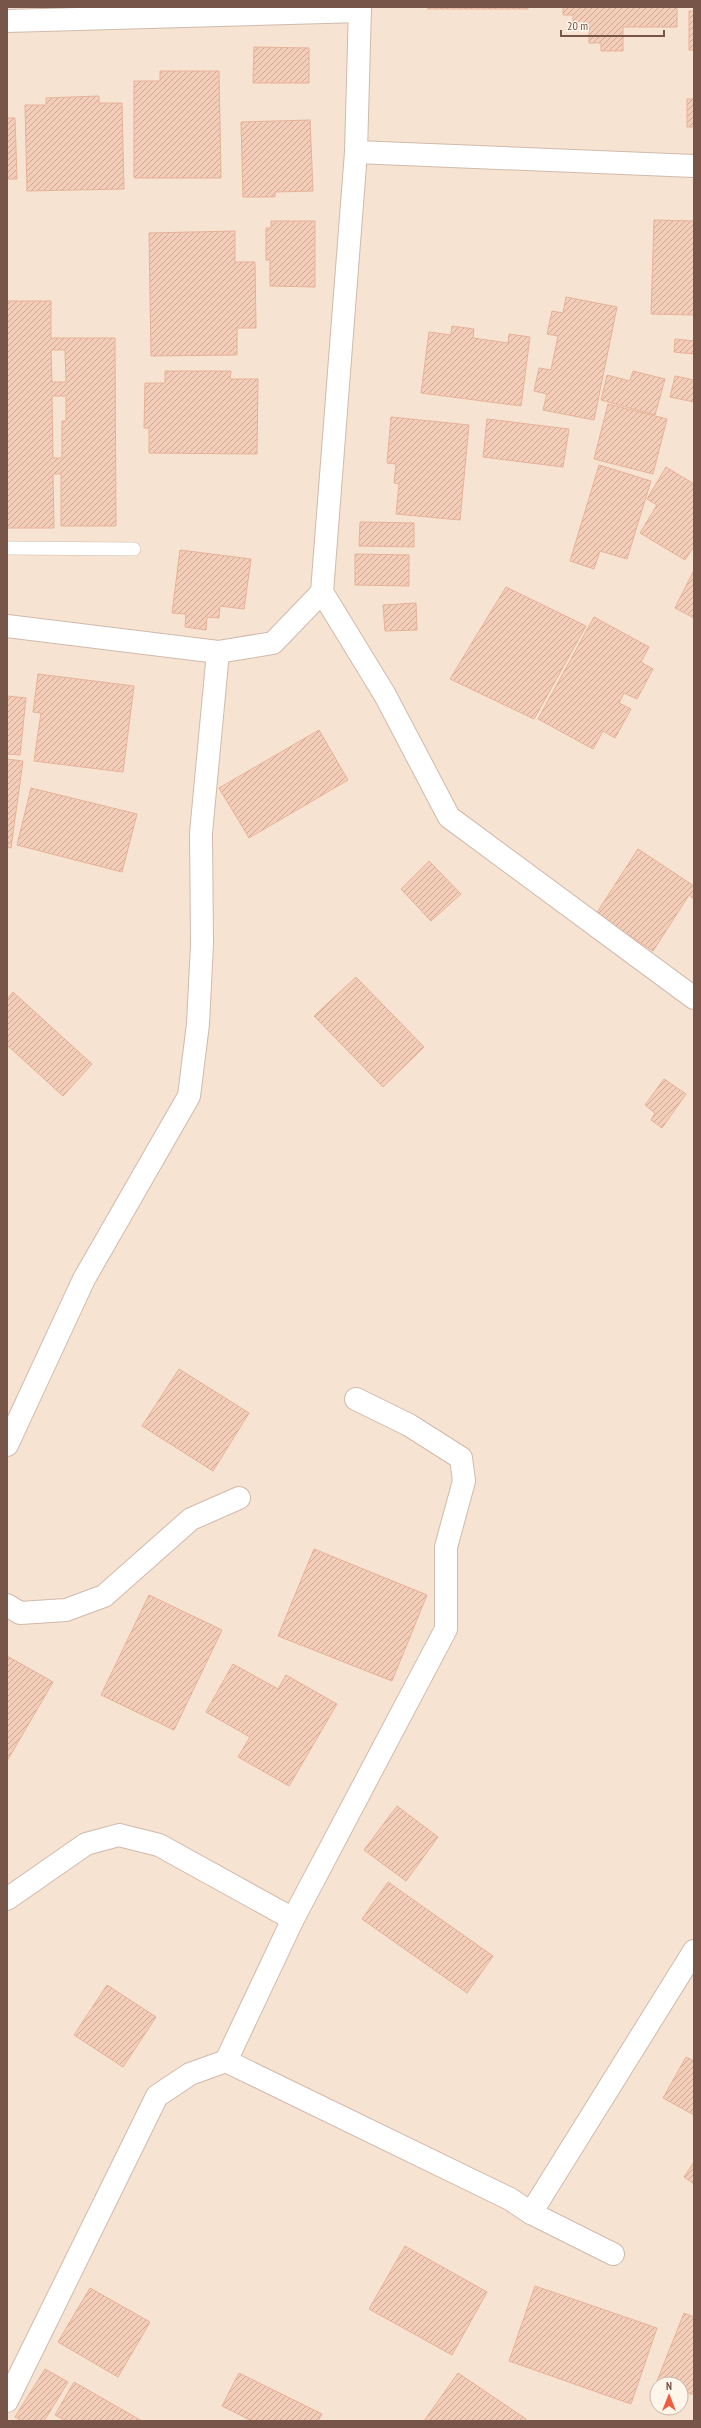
<svg xmlns="http://www.w3.org/2000/svg" width="701" height="2428" viewBox="0 0 701 2428" font-family="'PT Sans Narrow',sans-serif">
  <style>
    .residential { fill: #f6e3d1; fill-rule: evenodd }
    .building { fill: url(#building-hatch); stroke: #e8b299; fill-rule: evenodd }
    .lines { fill: none; stroke-linecap: round; stroke-linejoin: round }
    .service-casing { stroke: #d1baac; stroke-width: 14 }
    .minor-casing { stroke: #d1baac; stroke-width: 24 }
    .service { stroke: #fff; stroke-width: 13 }
    .minor { stroke: #fff; stroke-width: 22 }
  </style>
  <defs>
    <pattern id="building-hatch" width="6" height="6" patternUnits="userSpaceOnUse"><rect width="6" height="6" fill="#f4cdb9"/><path d="M-1 1l2-2M0 6l6-6M5 7l2-2" fill="none" stroke="#caa998"/></pattern>
  </defs>
  <rect width="100%" height="100%" fill="#fdf2e3"/>
  <!-- residential -->
  <path class="residential" d="M7,7H694V2421H7ZM657,2384H681V2408H657Z"/>
  <!-- building -->
  <g class="building">
    <rect x="428" y="7" width="100" height="2"/>
    <polygon points="563,7 677,7 677,27 623,27 623,51 601,51 601,43 589,43 589,27 573,27 573,15 563,15"/>
    <rect x="689" y="11" width="5" height="39"/>
    <polygon points="254,47 309,48 309,83 253,83"/>
    <polygon points="160,71 219,71 221,178 134,178 134,81 160,81"/>
    <polygon points="99,96 99,103 122,103 124,189 27,191 25,105 46,105 46,98"/>
    <rect x="687" y="99" width="7" height="28"/>
    <polygon points="7,118 15,118 17,179 7,179"/>
    <polygon points="310,120 313,191 275,192 275,197 243,197 241,122"/>
    <polygon points="654,220 694,221 694,315 651,314"/>
    <polygon points="271,221 315,221 315,287 270,286 270,260 266,260 266,228 271,228"/>
    <polygon points="235,231 235,262 255,262 256,328 237,328 237,355 151,356 149,233"/>
    <polygon points="566,297 617,307 594,420 543,410 547,394 534,391 539,368 551,370 558,336 547,334 552,311 563,313"/>
    <path d="M7,301H51V338H115L116,526H61V474H53L54,528H7ZM51,350H65L66,382H52ZM52,396H66V421H62V458H53Z"/>
    <polygon points="452,326 474,329 473,338 508,343 509,334 530,337 521,406 421,393 429,332 451,335"/>
    <polygon points="675,339 694,341 694,354 674,352"/>
    <polygon points="165,371 231,371 230,379 258,379 257,454 149,453 149,428 144,428 145,383 165,383"/>
    <polygon points="633,371 665,379 655,415 601,400 607,375 630,381"/>
    <polygon points="675,376 694,380 694,402 670,397"/>
    <polygon points="608,404 667,419 653,474 594,459"/>
    <polygon points="391,417 469,425 460,520 396,514 399,484 394,483 396,464 387,463"/>
    <polygon points="487,419 569,429 563,467 483,457"/>
    <polygon points="599,465 651,481 627,559 600,551 594,569 570,561"/>
    <polygon points="666,467 694,484 694,546 685,560 640,533 657,505 647,499"/>
    <polygon points="360,522 414,523 414,547 359,546"/>
    <polygon points="180,550 251,559 244,609 220,606 219,618 207,617 206,630 185,627 186,614 172,613"/>
    <polygon points="355,554 409,555 409,586 355,585"/>
    <polygon points="694,570 694,618 675,608"/>
    <polygon points="506,587 586,626 534,719 450,679"/>
    <polygon points="416,603 417,630 385,631 383,605"/>
    <polygon points="594,617 649,647 641,662 653,669 637,699 624,693 619,703 631,709 615,738 603,731 593,749 538,719"/>
    <polygon points="38,674 134,686 123,772 34,761 41,713 33,712"/>
    <polygon points="7,696 26,698 20,755 7,754"/>
    <polygon points="319,730 348,780 249,838 219,788"/>
    <polygon points="7,759 23,761 11,848 7,847"/>
    <polygon points="31,788 137,814 122,872 17,845"/>
    <polygon points="638,849 694,886 694,899 689,895 653,951 596,914"/>
    <polygon points="429,861 461,894 431,921 401,889"/>
    <polygon points="356,977 424,1047 383,1087 314,1016"/>
    <polygon points="13,992 92,1064 63,1096 7,1045 7,999"/>
    <polygon points="664,1079 686,1094 662,1128 651,1120 655,1113 645,1105"/>
    <polygon points="179,1369 249,1413 213,1471 142,1426"/>
    <polygon points="314,1549 427,1595 392,1681 278,1636"/>
    <polygon points="149,1595 222,1630 174,1730 101,1695"/>
    <polygon points="7,1656 53,1682 7,1761"/>
    <polygon points="233,1664 278,1689 286,1675 337,1704 289,1786 238,1757 250,1737 206,1712"/>
    <polygon points="397,1806 438,1837 406,1881 364,1850"/>
    <polygon points="388,1882 493,1956 467,1993 362,1919"/>
    <polygon points="107,1985 156,2017 123,2067 74,2035"/>
    <polygon points="686,2057 694,2061 694,2115 663,2098"/>
    <polygon points="694,2162 694,2184 684,2177"/>
    <polygon points="405,2246 487,2292 452,2355 369,2309"/>
    <polygon points="535,2286 657,2328 631,2404 509,2361"/>
    <polygon points="90,2288 150,2322 118,2377 58,2342"/>
    <polygon points="684,2313 694,2317 694,2395 681,2390 681,2384 666,2384 657,2381"/>
    <polygon points="45,2369 68,2382 44,2421 22,2421 15,2417"/>
    <polygon points="239,2373 322,2414 318,2421 252,2421 222,2406"/>
    <polygon points="458,2373 526,2419 524,2421 424,2421"/>
    <polygon points="74,2382 142,2421 66,2421 55,2415"/>
  </g>
  <g class="lines">
    <!-- service casing -->
    <g class="service-casing">
      <polyline id="service" points="7,548 134,549"/>
    </g>
    <!-- minor casing -->
    <g class="minor-casing">
      <g id="minor">
        <polyline points="7,21 360,11"/>
        <polyline points="356,152 694,166"/>
        <polyline points="322,592 385,695 449,817 694,998"/>
        <polyline points="7,626 218,652 273,643 322,592 356,152 360,7"/>
        <polyline points="7,1445 84,1279 189,1096 198,1024 202,944 201,833 218,652"/>
        <polyline points="7,1605 20,1613 66,1610 104,1596 191,1519 239,1498"/>
        <polyline points="7,1899 86,1844 119,1835 159,1845 293,1919"/>
        <polyline points="226,2061 510,2199 531,2213 694,1951"/>
        <polyline points="531,2213 613,2254"/>
        <polyline points="7,2401 157,2096 190,2074 226,2061 293,1919 446,1629 446,1547 464,1481 461,1458 409,1425 356,1399"/>
      </g>
    </g>
    <!-- service -->
    <use href="#service" class="service"/>
    <!-- minor -->
    <use href="#minor" class="minor"/>
  </g>
  <!-- border -->
  <rect width="701" height="2428" fill="none" stroke="#775548" stroke-width="16"/>
  <!-- north arrow -->
  <g transform="translate(669 2396)"><circle r="19" fill="#fff6eb" stroke="#c9b6aa"/>
  <path d="M0-3L7 15L0 10L-7 15Z" fill="#ee5d41"/>
  <text y="-6" font-size="11" font-weight="bold" text-anchor="middle" fill="#775548">N</text>
  </g>
  <!-- scale -->
  <path d="M561 30v6h103v-6" fill="none" stroke="#775548" stroke-width="2"/>
  <text x="567" y="30" font-size="12" fill="#775548" stroke="#fff6eb" stroke-width="3" paint-order="stroke">20 m</text>
</svg>
